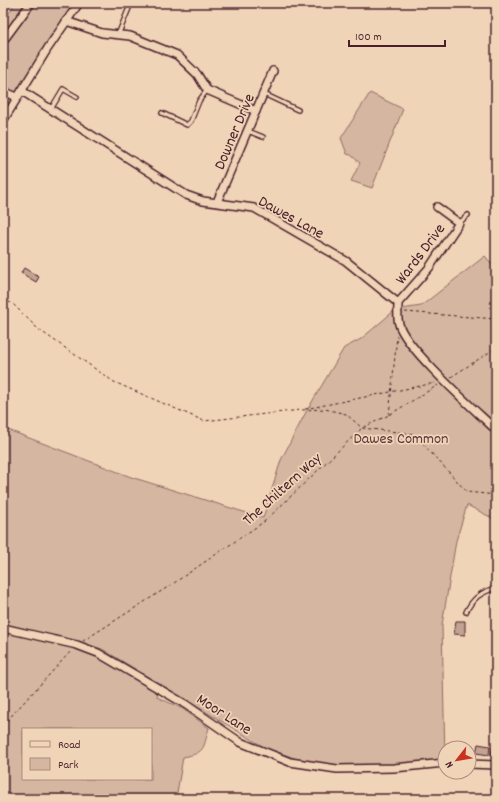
<svg xmlns="http://www.w3.org/2000/svg" width="499" height="802" viewBox="0 0 499 802" font-family="Dekko,sans-serif">
  <style>
    .green { fill: #d5b6a0; stroke: #906a66; fill-rule: evenodd }
    .building { fill: #c2a290; stroke: #4a1f2b }
    .lines { fill: none; stroke-linecap: round; stroke-linejoin: round }
    .lane-casing { stroke: #4a1f2b; stroke-width: 6 }
    .street-casing { stroke: #4a1f2b; stroke-width: 10 }
    .path { stroke: #4a1f2b; stroke-width: 1; stroke-dasharray: 3 3; stroke-linecap: butt }
    .lane { stroke: #f0d4b7; stroke-width: 3.5 }
    .street { stroke: #f0d4b7; stroke-width: 7 }
    .labels { text-anchor: middle; stroke-width: 3.5; stroke-linejoin: round; paint-order: stroke }
    .street-label { font-size: 16px; fill: #4a1f2b; stroke: #f0d4b7 }
    .park-label { font-size: 16px; fill: #5f363d; stroke: #f0d4b7 }
  </style>
  <rect width="100%" height="100%" fill="#f0d4b7"/>
  <filter id="ink" filterUnits="userSpaceOnUse"><feTurbulence type="fractalNoise" baseFrequency=".025" numOctaves="2"/><feDisplacementMap in="SourceGraphic" scale="8" xChannelSelector="R" yChannelSelector="G"/><feConvolveMatrix kernelMatrix="1 2 1 2 8 2 1 2 1" color-interpolation-filters="sRGB"/></filter>
  <g filter="url(#ink)">
    <!-- green -->
    <g class="green">
      <polygon points="15,3 75,3 3,115 3,23"/>
      <polygon points="370,93 403,109 372,188 351,181 360,163 351,155 347,154 341,138"/>
      <polygon points="485,256 496,269 496,520 467,505 456,541 442,625 445,759 383,766 337,765 297,759 264,747 102,649 3,623 3,428 131,477 263,518 281,460 306,412 344,348 361,339 395,310 421,306"/>
      <path d="M3,630L80,649L108,661L158,691L157,697L183,709L209,728C203,748 206,753 183,757L176,799H3ZM23,729H151V779H23Z"/>
    </g>
    <!-- building -->
    <g class="building">
      <polygon points="24,268 39,277 36,282 21,273"/>
      <polygon points="456,621 465,621 465,635 454,634"/>
      <polygon points="478,744 490,746 489,755 476,753"/>
    </g>
    <g class="lines">
      <!-- lane casing -->
      <g class="lane-casing">
        <g id="lane">
          <polyline points="118,35 131,3"/>
          <polyline points="264,94 298,110"/>
          <polyline points="51,109 63,89 77,97"/>
          <polyline points="162,113 187,125 191,121 199,101 207,90"/>
          <polyline points="248,131 263,137"/>
          <polyline points="459,223 468,215"/>
          <path d="M466,612C473,598 481,592 496,588"/>
          <polyline points="495,748 494,754 496,754"/>
        </g>
      </g>
      <!-- street casing -->
      <g class="street-casing">
        <g id="street">
          <polyline points="66,21 102,33 130,36 177,55 197,74 207,90 256,111"/>
          <polyline points="3,41 31,3"/>
          <polyline points="3,91 17,97"/>
          <path d="M22,91L186,195L203,201L254,208L346,261L398,303C398,309 397,318 399,324C405,348 475,410 496,430"/>
          <polyline points="3,121 48,48 79,3"/>
          <polyline points="217,202 273,71"/>
          <polyline points="398,303 429,268 459,223 437,207"/>
          <polyline points="3,628 77,645 98,653 185,704 240,742 290,762 337,769 394,768 445,763"/>
          <polyline points="469,764 496,765"/>
        </g>
      </g>
      <!-- path -->
      <g class="path">
        <polyline points="489,3 496,5"/>
        <polyline points="3,299 13,304 38,329 114,382 204,421 301,410 325,409 346,414 362,428 414,434 467,492 496,495"/>
        <polyline points="405,312 496,319"/>
        <polyline points="451,377 496,348"/>
        <polyline points="305,409 435,383"/>
        <polyline points="389,415 397,336"/>
        <polyline points="83,641 171,585 265,521 362,428 389,415 438,385"/>
        <polyline points="3,725 72,650"/>
      </g>
      <!-- lane -->
      <use href="#lane" class="lane"/>
      <!-- street -->
      <use href="#street" class="street"/>
    </g>
  </g>
  <g class="labels">
    <!-- street labels -->
    <g class="street-label">
      <text transform="translate(233 131) rotate(-67)" y="6">Downer Drive</text>
      <text transform="translate(292 216) rotate(29)" y="6">Dawes Lane</text>
      <text transform="translate(419 253) rotate(-53)" y="6">Wards Drive</text>
      <text transform="translate(281 488) rotate(-42)" y="6">The Chiltern Way</text>
      <text transform="translate(225 713) rotate(33)" y="6">Moor Lane</text>
    </g>
    <!-- park labels -->
    <g class="park-label">
      <text x="401" y="443">Dawes Common</text>
    </g>
  </g>
  <!-- margin -->
  <rect width="499" height="802" fill="none" stroke="#f0d4b7" stroke-width="16"/>
  <rect x="8" y="8" width="483" height="786" fill="none" stroke="#4a1f2b" stroke-width="1.5" filter="url(#ink)"/>
  <!-- legend -->
  <rect x="22" y="728" width="130" height="52" fill="#f0d4b7" stroke="#ae8c7f"/>
  <rect x="30" y="741" width="20" height="6" fill="#f0d4b7" stroke="#ae8c7f"/>
  <text x="58" y="748" font-size="12" fill="#4a1f2b">Road</text>
  <rect x="30" y="758" width="20" height="12" fill="#d5b6a0" stroke="#ae8c7f"/>
  <text x="58" y="768" font-size="12" fill="#4a1f2b">Park</text>
  <!-- north arrow -->
  <g transform="translate(457 760) rotate(239)"><circle r="19" fill="#f0d4b7" stroke="#ae8c7f"/>
  <path d="M0-3L7 15L0 10L-7 15Z" fill="#c8321e"/>
  <text y="-6" font-size="11" font-weight="bold" text-anchor="middle" fill="#4a1f2b">N</text>
  </g>
  <!-- scale -->
  <path d="M349 40v6h96v-6" fill="none" stroke="#4a1f2b" stroke-width="2"/>
  <text x="355" y="40" font-size="12" fill="#4a1f2b" stroke="#f0d4b7" stroke-width="3" paint-order="stroke">100 m</text>
</svg>
